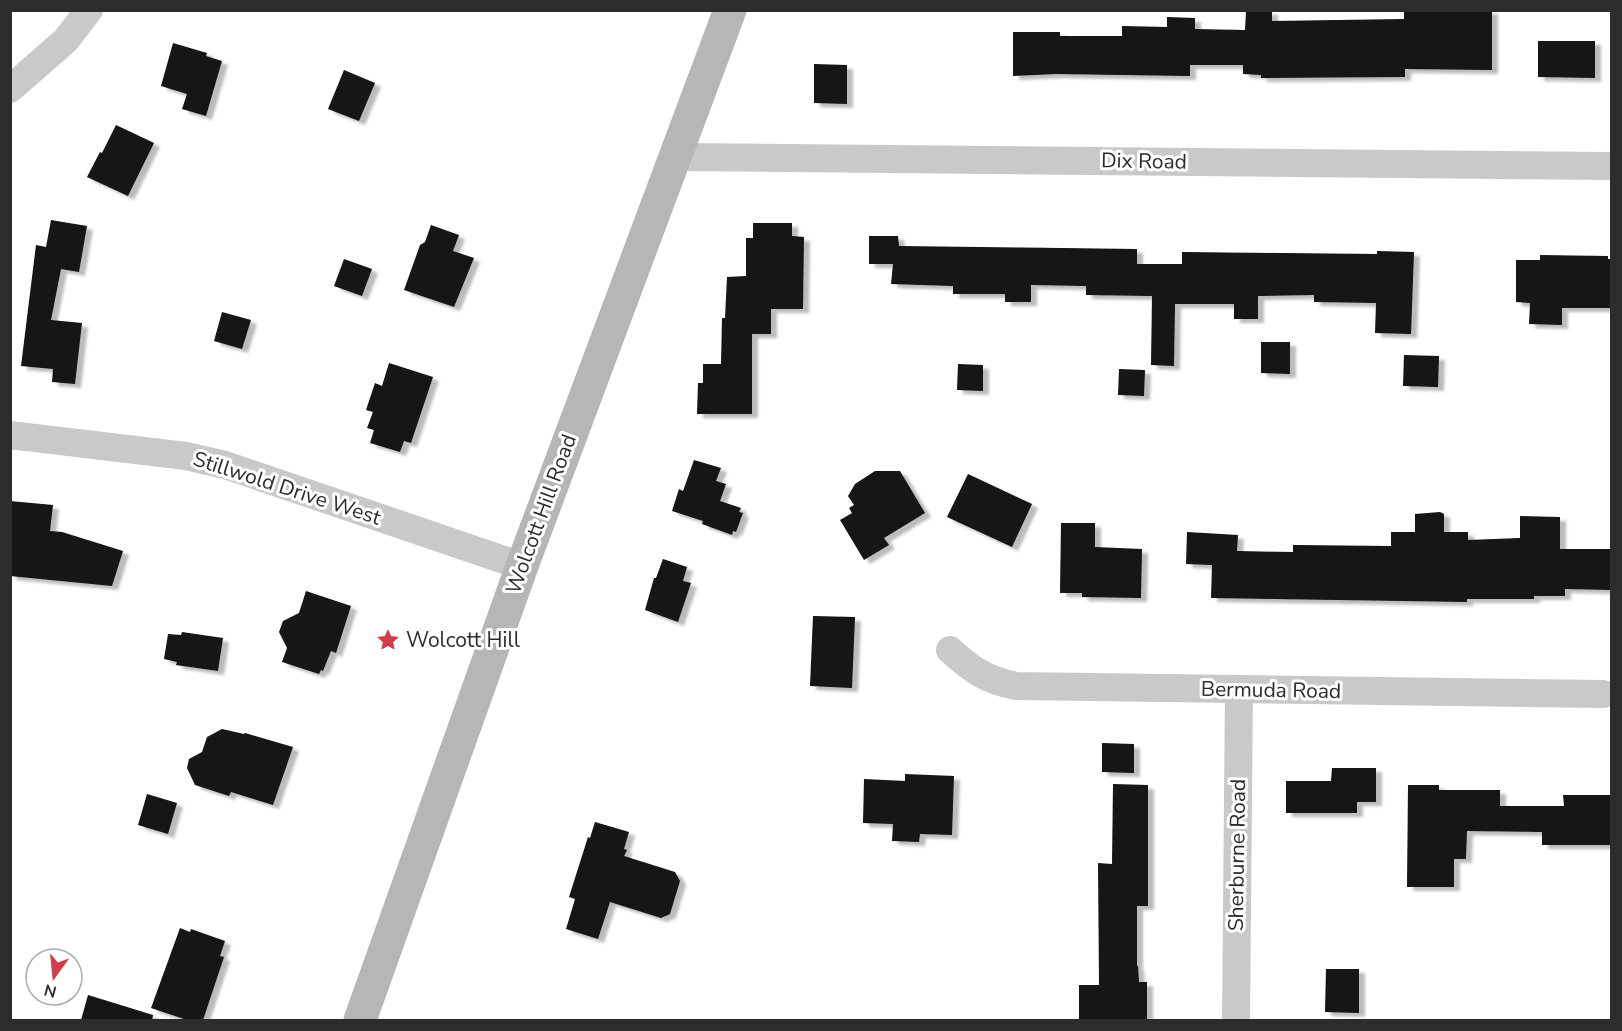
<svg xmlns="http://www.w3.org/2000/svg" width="1622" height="1031" viewBox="0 0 1622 1031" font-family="'Nunito Sans',sans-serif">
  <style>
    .building { fill: #131313; filter: url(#shadow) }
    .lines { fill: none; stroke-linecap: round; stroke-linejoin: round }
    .street { stroke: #c9c9c9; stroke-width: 28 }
    .secondary { stroke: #b6b6b6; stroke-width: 33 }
    .labels { text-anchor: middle; stroke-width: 6; stroke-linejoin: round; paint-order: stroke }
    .street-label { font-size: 21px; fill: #2c2c2c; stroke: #fff }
    .poi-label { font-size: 21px; fill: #2c2c2c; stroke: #fff; text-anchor: start }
  </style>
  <defs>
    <filter id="shadow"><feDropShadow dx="6" dy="4" stdDeviation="1.5" flood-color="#0004"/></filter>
  </defs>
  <rect width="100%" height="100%" fill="#fff"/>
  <!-- building -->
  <g class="building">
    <polygon points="1404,10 1492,10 1492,70 1405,69 1405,77 1261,78 1261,75 1243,74 1243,65 1190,65 1190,76 1056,74 1013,76 1013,32 1060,32 1060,36 1122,36 1122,26 1167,27 1167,17 1195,18 1195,29 1245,30 1246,11 1272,11 1272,21 1404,19"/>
    <polygon points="1538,41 1595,41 1595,78 1538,77"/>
    <polygon points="173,43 207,53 206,56 222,61 206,116 182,109 187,94 161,86"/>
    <polygon points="814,64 847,65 847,104 814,103"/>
    <polygon points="344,70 375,83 359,121 328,109"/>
    <polygon points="116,125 154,143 128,196 87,177 100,152 102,153"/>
    <polygon points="51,220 87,226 79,272 61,269 51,320 82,323 75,384 52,382 53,369 21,366 36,245 46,247"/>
    <polygon points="753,223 792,223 792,236 804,237 803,309 771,309 771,334 752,334 752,414 697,414 698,383 703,383 703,364 721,364 722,318 725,318 727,277 746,276 746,238 753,238"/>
    <polygon points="431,225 459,235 453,251 474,258 454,307 404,290 420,245 425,242"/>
    <polygon points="869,236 898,236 899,246 1137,249 1137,264 1182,264 1182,252 1377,254 1377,251 1414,252 1411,334 1375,333 1376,303 1314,302 1314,295 1258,296 1258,319 1234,319 1234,304 1175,304 1174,366 1151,365 1152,296 1086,295 1086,286 1031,285 1031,302 1005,302 1005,294 953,294 953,286 891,284 893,264 869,264"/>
    <polygon points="1540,255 1608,256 1608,259 1611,259 1611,308 1562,308 1562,325 1529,324 1530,303 1516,302 1516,260 1540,260"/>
    <polygon points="344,259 372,269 362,296 334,286"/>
    <polygon points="222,312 251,320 242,349 214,341"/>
    <polygon points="1261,342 1290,342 1290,374 1261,373"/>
    <polygon points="1404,355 1439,356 1438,387 1403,386"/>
    <polygon points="389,363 433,377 411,443 404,441 400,452 370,443 374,430 367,428 373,412 366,410 375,383 382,386"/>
    <polygon points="958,364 983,365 983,391 957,390"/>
    <polygon points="1119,369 1145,370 1144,396 1118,395"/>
    <polygon points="694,460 721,468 716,481 726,484 720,501 741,508 739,512 743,513 736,532 733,531 732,535 702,524 703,521 672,511 679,489 683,491"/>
    <polygon points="875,471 900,471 925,513 884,538 889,545 864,560 840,520 852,513 849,508 854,505 848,496 855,484"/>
    <polygon points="968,474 1032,504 1012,547 947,517"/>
    <polygon points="10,501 53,505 50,531 62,532 123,551 112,586 10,576"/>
    <polygon points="1440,512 1444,514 1444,532 1468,532 1468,540 1520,538 1520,516 1560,517 1560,549 1611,549 1611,590 1565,589 1565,596 1534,596 1534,599 1467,599 1467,602 1211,598 1212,565 1186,564 1187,532 1238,535 1237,551 1293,552 1293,545 1391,546 1391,532 1415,532 1415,514"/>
    <polygon points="1061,523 1095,523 1095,547 1142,549 1141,598 1082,597 1082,593 1060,593"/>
    <polygon points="663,559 687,567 683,581 691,583 678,622 645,610 654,578 656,578"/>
    <polygon points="306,591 351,606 336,653 331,651 323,671 321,670 319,674 282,662 287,648 279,632 283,621 299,613"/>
    <polygon points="813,616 855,617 852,688 810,686"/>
    <polygon points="182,632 223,638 218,671 176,665 177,662 164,659 168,634 181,635"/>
    <polygon points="222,729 244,734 245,733 293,747 273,805 231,792 229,796 195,785 187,768 189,759 202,752 207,737"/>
    <polygon points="1102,743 1134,744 1134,773 1102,772"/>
    <polygon points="1332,768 1376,768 1376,802 1357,802 1357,813 1286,813 1286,781 1331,781"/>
    <polygon points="905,774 954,776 952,835 920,834 919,842 892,841 893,824 863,823 864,779 905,781"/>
    <polygon points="1113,784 1148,785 1148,906 1137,906 1137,966 1138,966 1139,982 1147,982 1147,1020 1079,1020 1079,985 1099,985 1098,863 1112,864"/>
    <polygon points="1408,785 1439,785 1439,790 1500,790 1500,806 1564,806 1563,795 1611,795 1611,845 1542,845 1542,832 1467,831 1466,859 1454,859 1454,887 1407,887"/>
    <polygon points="147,794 177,803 168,834 138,825"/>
    <polygon points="595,822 629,832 624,849 627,850 624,856 675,872 680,881 670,914 661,918 610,902 598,939 566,929 575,899 569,897 588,837 590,838"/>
    <polygon points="180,928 190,932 191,929 225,941 220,956 224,957 203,1020 187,1020 151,1008"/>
    <polygon points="1326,969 1359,969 1359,1013 1325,1012"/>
    <polygon points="88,995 153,1015 152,1020 81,1020"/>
  </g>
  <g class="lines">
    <!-- street -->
    <g class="street">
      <polyline points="10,89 66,40 89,10"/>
      <polyline points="676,157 1612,166"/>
      <polyline points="10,435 186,456 225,465 522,566"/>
      <path d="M950,650C972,670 986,680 1016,686L1603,694"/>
      <polyline points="1236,1020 1239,689"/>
    </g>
    <!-- secondary -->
    <polyline class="secondary" points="360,1020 522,566 730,10"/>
  </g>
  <!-- icons -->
  <defs>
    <g id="sight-bare" transform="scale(1.8)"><path d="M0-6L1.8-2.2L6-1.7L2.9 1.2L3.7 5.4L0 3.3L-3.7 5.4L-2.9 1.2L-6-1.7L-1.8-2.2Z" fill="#d23e49" stroke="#fff" stroke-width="2.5" paint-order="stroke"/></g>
  </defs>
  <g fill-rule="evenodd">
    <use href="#sight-bare" x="388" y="640"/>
  </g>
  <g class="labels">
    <!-- street labels -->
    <g class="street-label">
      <text transform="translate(1144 161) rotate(1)" y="7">Dix Road</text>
      <text transform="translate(287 488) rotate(18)" y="7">Stillwold Drive West</text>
      <text transform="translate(541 514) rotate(-70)" y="7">Wolcott Hill Road</text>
      <text transform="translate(1271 690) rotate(1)" y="7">Bermuda Road</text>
      <text transform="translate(1237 855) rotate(-89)" y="7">Sherburne Road</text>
    </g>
    <!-- poi labels -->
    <g class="poi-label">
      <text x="406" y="647">Wolcott Hill</text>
    </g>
  </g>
  <!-- border -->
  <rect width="1622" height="1031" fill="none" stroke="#2c2c2c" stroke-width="24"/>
  <!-- north arrow -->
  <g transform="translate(54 977) rotate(195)"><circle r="28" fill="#ffffff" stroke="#ababab" stroke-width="1.5"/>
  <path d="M0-4.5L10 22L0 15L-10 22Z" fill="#d23e49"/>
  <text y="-9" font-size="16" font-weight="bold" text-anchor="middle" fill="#2c2c2c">N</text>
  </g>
</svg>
